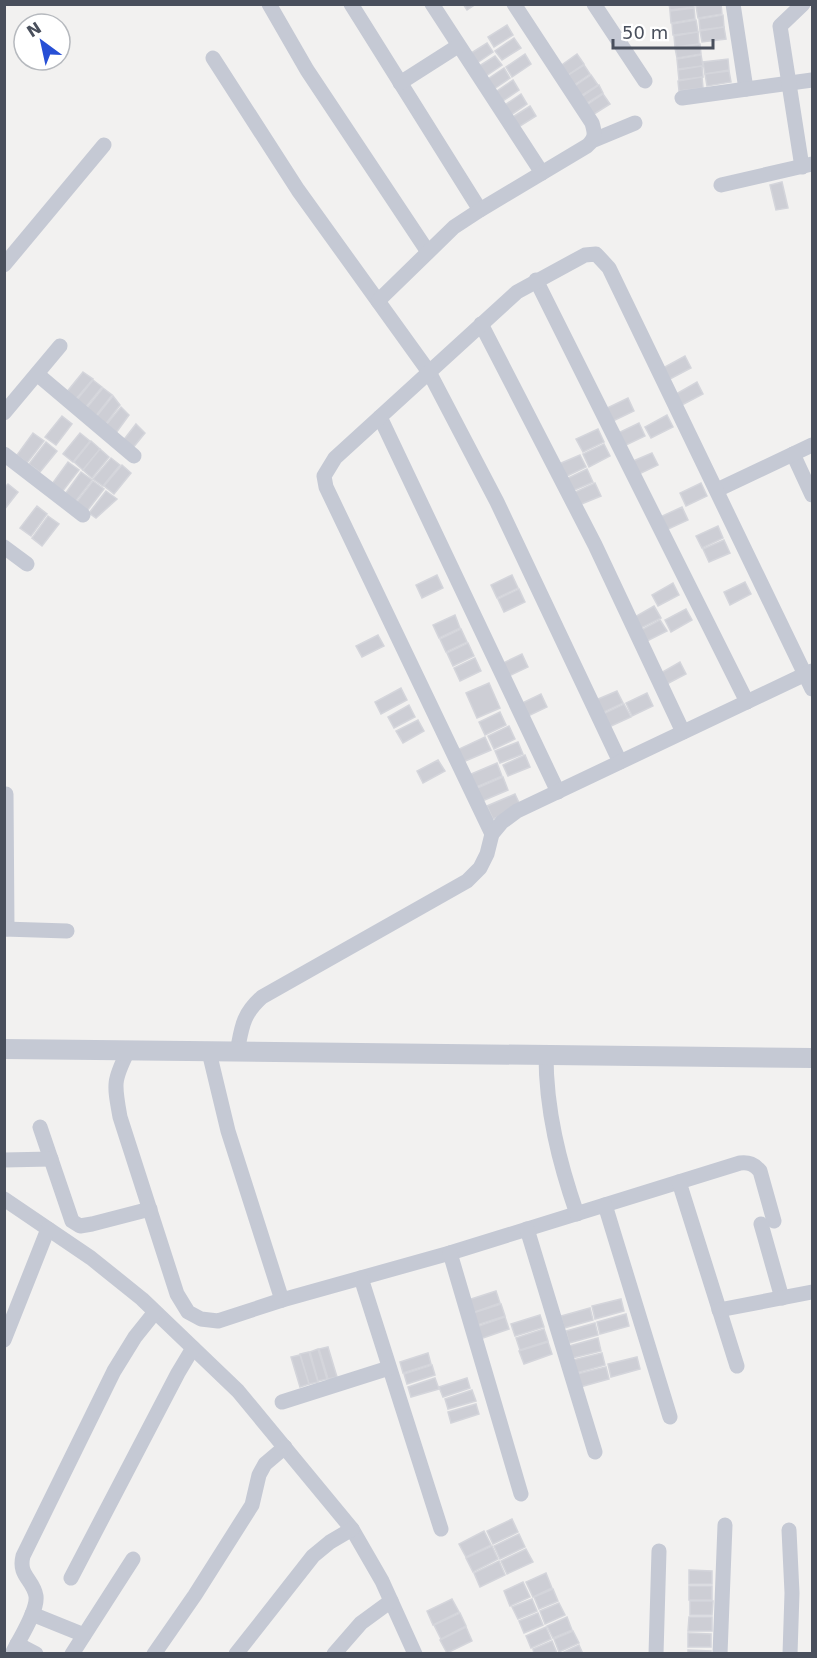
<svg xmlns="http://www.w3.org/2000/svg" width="817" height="1658" viewBox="0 0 817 1658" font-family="'DejaVu Sans',sans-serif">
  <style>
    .building { fill: #cdced5; stroke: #d4d5db; stroke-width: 1.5 }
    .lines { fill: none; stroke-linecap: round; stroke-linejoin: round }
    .minor { stroke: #c5c9d4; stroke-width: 15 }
    .tertiary { stroke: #c5c9d4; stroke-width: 20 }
  </style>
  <rect width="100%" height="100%" fill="#f2f1f0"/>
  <!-- building -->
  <g class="building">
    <polygon points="463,4 476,4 467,10"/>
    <polygon points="669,4 694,4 694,7 670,10"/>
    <polygon points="709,4 721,4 722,14 698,18 696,6"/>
    <polygon points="694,8 695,19 671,23 670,11"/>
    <polygon points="723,15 724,27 700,30 699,19"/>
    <polygon points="696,20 698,32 673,35 672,24"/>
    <polygon points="507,25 513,35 494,47 488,37"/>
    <polygon points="724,27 726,39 702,42 700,31"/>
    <polygon points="698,32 699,44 675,47 674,36"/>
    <polygon points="514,38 521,48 502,60 495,51"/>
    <polygon points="487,43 493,52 474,65 468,55"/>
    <polygon points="700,44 701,54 677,58 675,48"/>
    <polygon points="525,54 531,64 512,77 506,67"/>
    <polygon points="577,54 584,64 565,77 559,67"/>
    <polygon points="701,55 703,66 678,69 677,59"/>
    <polygon points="495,56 502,65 483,78 476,68"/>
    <polygon points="728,59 729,70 705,74 703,62"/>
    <polygon points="584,65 590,74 571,87 565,77"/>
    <polygon points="702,66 703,77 679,80 678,70"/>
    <polygon points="504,68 510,78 491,91 485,81"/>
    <polygon points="729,71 731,82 707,86 705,74"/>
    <polygon points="591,75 598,85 579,97 572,88"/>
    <polygon points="702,77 703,88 679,91 678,81"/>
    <polygon points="513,80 519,90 500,103 494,93"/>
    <polygon points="599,85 603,93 584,105 580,98"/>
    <polygon points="521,94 527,104 508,117 502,107"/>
    <polygon points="603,94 610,104 591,116 584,107"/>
    <polygon points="530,106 536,116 517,128 511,118"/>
    <polygon points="782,182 788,208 776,210 770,185"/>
    <polygon points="685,356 691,368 670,379 663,368"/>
    <polygon points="83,372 93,379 75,400 66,393"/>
    <polygon points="93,380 102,387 85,408 76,401"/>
    <polygon points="697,382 703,394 682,405 676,394"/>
    <polygon points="103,388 112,395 95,417 86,409"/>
    <polygon points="113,396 120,405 105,425 96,417"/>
    <polygon points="628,398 634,411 613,421 607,408"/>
    <polygon points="121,407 129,415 116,433 106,425"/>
    <polygon points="667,415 673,427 651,438 645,427"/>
    <polygon points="62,416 72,424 56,445 45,437"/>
    <polygon points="639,423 645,436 624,446 618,433"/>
    <polygon points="136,424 145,433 132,449 122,442"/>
    <polygon points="598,429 604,442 583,452 576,439"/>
    <polygon points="33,433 44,441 27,463 17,455"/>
    <polygon points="80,433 90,441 73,462 63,454"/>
    <polygon points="91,441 100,449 83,470 74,462"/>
    <polygon points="46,442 57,451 40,472 29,464"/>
    <polygon points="604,444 610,456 589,467 583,454"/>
    <polygon points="100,449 109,457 92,478 83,470"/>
    <polygon points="652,453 658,465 637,475 631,462"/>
    <polygon points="580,455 586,467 565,477 559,464"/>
    <polygon points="111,458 120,465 103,486 93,479"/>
    <polygon points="68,462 79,470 62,492 52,484"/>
    <polygon points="122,465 131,473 114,494 104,486"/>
    <polygon points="587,469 593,482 572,491 566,479"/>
    <polygon points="81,472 92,480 75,502 65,494"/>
    <polygon points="93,481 104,489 87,511 76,503"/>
    <polygon points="595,483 601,496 579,505 573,493"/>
    <polygon points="701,483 707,496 686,506 680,493"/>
    <polygon points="8,484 18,492 4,510 4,488"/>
    <polygon points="106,491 117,499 96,518 89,513"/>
    <polygon points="37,506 47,514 31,536 20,528"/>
    <polygon points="682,507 688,520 666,530 660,517"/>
    <polygon points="48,516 59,524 42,546 32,538"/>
    <polygon points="718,526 723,538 702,548 696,536"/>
    <polygon points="724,540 730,553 709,562 703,549"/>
    <polygon points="437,575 443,588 422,598 416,585"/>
    <polygon points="512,575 518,588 497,598 491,585"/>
    <polygon points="745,582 751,594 730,605 724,592"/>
    <polygon points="673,583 679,595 658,606 652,595"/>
    <polygon points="519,589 525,602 504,612 498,599"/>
    <polygon points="654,606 661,618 639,629 633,618"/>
    <polygon points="686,609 692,620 671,632 665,620"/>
    <polygon points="455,615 460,628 439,638 433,625"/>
    <polygon points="660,620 667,631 645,642 639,631"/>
    <polygon points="461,629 467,642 446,652 440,639"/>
    <polygon points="378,635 384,646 362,657 356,646"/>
    <polygon points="468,643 474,656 453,666 447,653"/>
    <polygon points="522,654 528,667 507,677 501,664"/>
    <polygon points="475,658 481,671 460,681 454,668"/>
    <polygon points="680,662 686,674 665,685 659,674"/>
    <polygon points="489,683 500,708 477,718 466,693"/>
    <polygon points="401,688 407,700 381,714 375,702"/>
    <polygon points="617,691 623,703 602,713 596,700"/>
    <polygon points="647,693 653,706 632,716 626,703"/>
    <polygon points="541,694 547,707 526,717 520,704"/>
    <polygon points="624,704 631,717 609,727 603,714"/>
    <polygon points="409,705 415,717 394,728 388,717"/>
    <polygon points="500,712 506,725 485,735 479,722"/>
    <polygon points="418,720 424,731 403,743 396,731"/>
    <polygon points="509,726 515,739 494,749 488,736"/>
    <polygon points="485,737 491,750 463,762 457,750"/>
    <polygon points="518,742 523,754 500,763 495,751"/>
    <polygon points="525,755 530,767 508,776 503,765"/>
    <polygon points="438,760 445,771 423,783 417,771"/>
    <polygon points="497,763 502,776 474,788 469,775"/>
    <polygon points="503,777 508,790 480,802 475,789"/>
    <polygon points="515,794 521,807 493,819 487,806"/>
    <polygon points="496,1291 500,1303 472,1313 468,1300"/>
    <polygon points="621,1299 624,1311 595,1319 592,1306"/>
    <polygon points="501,1304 505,1316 477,1325 473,1313"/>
    <polygon points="590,1308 593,1320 564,1328 561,1316"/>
    <polygon points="626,1314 629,1326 600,1334 597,1322"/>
    <polygon points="540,1315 544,1327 515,1336 511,1324"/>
    <polygon points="505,1317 509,1329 480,1339 476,1327"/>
    <polygon points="595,1323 598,1335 569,1343 566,1331"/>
    <polygon points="544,1329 548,1341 520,1350 516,1338"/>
    <polygon points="598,1338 601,1351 572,1358 569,1346"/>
    <polygon points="548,1342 552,1354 524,1364 519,1351"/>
    <polygon points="328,1347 337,1377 328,1379 319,1349"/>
    <polygon points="318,1349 327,1379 318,1381 310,1352"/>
    <polygon points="309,1352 318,1382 309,1384 300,1354"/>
    <polygon points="428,1353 431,1364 403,1373 400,1362"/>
    <polygon points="602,1353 605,1365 576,1373 573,1360"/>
    <polygon points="300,1355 309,1384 300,1387 291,1357"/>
    <polygon points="637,1357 640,1369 611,1377 608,1364"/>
    <polygon points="432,1365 435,1375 407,1384 404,1374"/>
    <polygon points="606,1367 609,1379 580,1387 577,1374"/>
    <polygon points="435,1378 439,1389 411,1397 408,1387"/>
    <polygon points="467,1378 470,1388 443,1397 439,1387"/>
    <polygon points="472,1390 476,1401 448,1409 445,1399"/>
    <polygon points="476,1404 479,1414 451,1423 448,1412"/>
    <polygon points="512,1519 518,1532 493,1544 487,1531"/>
    <polygon points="484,1531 491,1545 466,1557 459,1544"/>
    <polygon points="519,1534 525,1547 500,1559 494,1546"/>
    <polygon points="492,1546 498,1559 473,1572 466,1558"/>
    <polygon points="526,1549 533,1562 507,1574 501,1561"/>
    <polygon points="499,1561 505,1575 480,1587 474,1573"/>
    <polygon points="689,1570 712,1571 712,1584 689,1584"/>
    <polygon points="546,1573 552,1588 533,1597 526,1582"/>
    <polygon points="523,1582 530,1597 510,1606 504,1591"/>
    <rect x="689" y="1586" width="23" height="14"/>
    <polygon points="553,1589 558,1601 539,1609 534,1597"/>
    <polygon points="452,1599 459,1612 433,1625 427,1611"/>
    <polygon points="532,1599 537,1611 518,1619 512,1607"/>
    <polygon points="690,1601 713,1601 712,1615 690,1615"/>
    <polygon points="559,1603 565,1615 545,1624 540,1611"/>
    <polygon points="460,1613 466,1626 441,1639 434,1625"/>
    <polygon points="538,1613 543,1625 524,1633 519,1621"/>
    <polygon points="567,1617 572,1630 553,1638 547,1626"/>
    <polygon points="689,1617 712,1617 712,1631 688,1631"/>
    <polygon points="466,1627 472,1641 447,1653 440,1640"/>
    <polygon points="546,1627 551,1639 531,1648 526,1636"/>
    <polygon points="573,1631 579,1643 559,1652 554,1639"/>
    <polygon points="688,1633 711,1634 711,1647 688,1647"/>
    <polygon points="552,1641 557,1653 534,1654 533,1649"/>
    <polygon points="579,1645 583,1654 560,1654"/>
    <polygon points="688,1650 711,1651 711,1654 688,1654"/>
  </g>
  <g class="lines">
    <!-- minor -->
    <g class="minor">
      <polyline points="269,4 307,70 428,252"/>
      <polyline points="351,4 480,210"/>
      <polyline points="432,4 542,173"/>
      <polyline points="594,4 645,81"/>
      <polyline points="733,4 746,89"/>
      <polyline points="213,58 298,190 429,372 497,502 620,762"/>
      <polyline points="400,83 458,46"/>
      <polyline points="682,98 812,80"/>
      <polyline points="594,140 635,123"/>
      <polyline points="802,167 780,26 803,4"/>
      <polyline points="721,185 812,164"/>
      <polyline points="4,265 104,145"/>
      <polyline points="536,280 747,702"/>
      <path d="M378,301L454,227L480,210L587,146C596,138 595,133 592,123L514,4"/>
      <polyline points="481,324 595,545 683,732"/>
      <polyline points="37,374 134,456"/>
      <polyline points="4,413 60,346"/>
      <polyline points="380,417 558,792"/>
      <polyline points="4,454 83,515"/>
      <polyline points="793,454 812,495"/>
      <polyline points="717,490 812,445"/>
      <polyline points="4,547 27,564"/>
      <polyline points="6,794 7,929"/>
      <polyline points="492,834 326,487 324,476 335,458 517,292 585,255 596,254 609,268 812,689"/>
      <polyline points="4,929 67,931"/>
      <path d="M128,1051C113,1081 114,1084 120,1117L177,1294L188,1312L201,1319L218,1321L282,1300L450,1253L740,1163C749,1162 754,1164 760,1171L774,1221"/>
      <polyline points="209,1052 228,1131 282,1300"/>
      <path d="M237,1052C242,1027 242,1015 262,997L467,881L480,868L487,854L492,834L502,822L517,811L812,671"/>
      <path d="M546,1055C546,1110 559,1162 577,1214"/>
      <polyline points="40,1127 72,1221 80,1226 92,1224 150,1209"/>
      <polyline points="4,1160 51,1159"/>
      <polyline points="679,1182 737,1366"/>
      <polyline points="4,1199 91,1258 142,1299 238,1391 352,1529 382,1581 415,1654"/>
      <polyline points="605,1205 670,1417"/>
      <polyline points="761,1224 782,1298"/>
      <polyline points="527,1229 595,1452"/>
      <polyline points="450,1253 521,1494"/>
      <polyline points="361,1278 441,1529"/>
      <polyline points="719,1310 812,1292"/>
      <polyline points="4,1340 48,1229"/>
      <polyline points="282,1402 389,1368"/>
      <polyline points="789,1530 792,1593 790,1654"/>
      <polyline points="71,1578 178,1373 193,1348"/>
      <polyline points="32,1614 84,1635"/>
      <polyline points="17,1644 36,1654"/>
      <path d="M12,1654C19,1639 38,1611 36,1596C33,1579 18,1576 23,1556L114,1371L135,1337L155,1312"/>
      <polyline points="72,1654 133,1559"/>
      <polyline points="154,1654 195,1595 252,1505 259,1475 265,1464 285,1447"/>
      <polyline points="236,1654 313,1556 330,1542 352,1529"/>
      <polyline points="334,1654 361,1623 391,1601"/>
      <polyline points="656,1654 659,1551"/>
      <polyline points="720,1654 725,1525"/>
    </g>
    <!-- tertiary -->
    <polyline class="tertiary" points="4,1049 812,1058"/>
  </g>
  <!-- border -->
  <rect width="817" height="1658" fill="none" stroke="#494f5c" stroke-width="12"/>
  <!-- north arrow -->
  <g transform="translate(42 42) rotate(327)"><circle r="28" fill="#ffffff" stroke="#b6b9be" stroke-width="1.5"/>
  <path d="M0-4.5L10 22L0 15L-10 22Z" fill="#274fd5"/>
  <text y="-9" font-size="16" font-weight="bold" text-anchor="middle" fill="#494f5c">N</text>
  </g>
  <!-- scale -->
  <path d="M613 39v9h100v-9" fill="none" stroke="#494f5c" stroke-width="3"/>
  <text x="622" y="39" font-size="18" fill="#494f5c" stroke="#ffffff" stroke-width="4.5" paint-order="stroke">50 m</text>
</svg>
